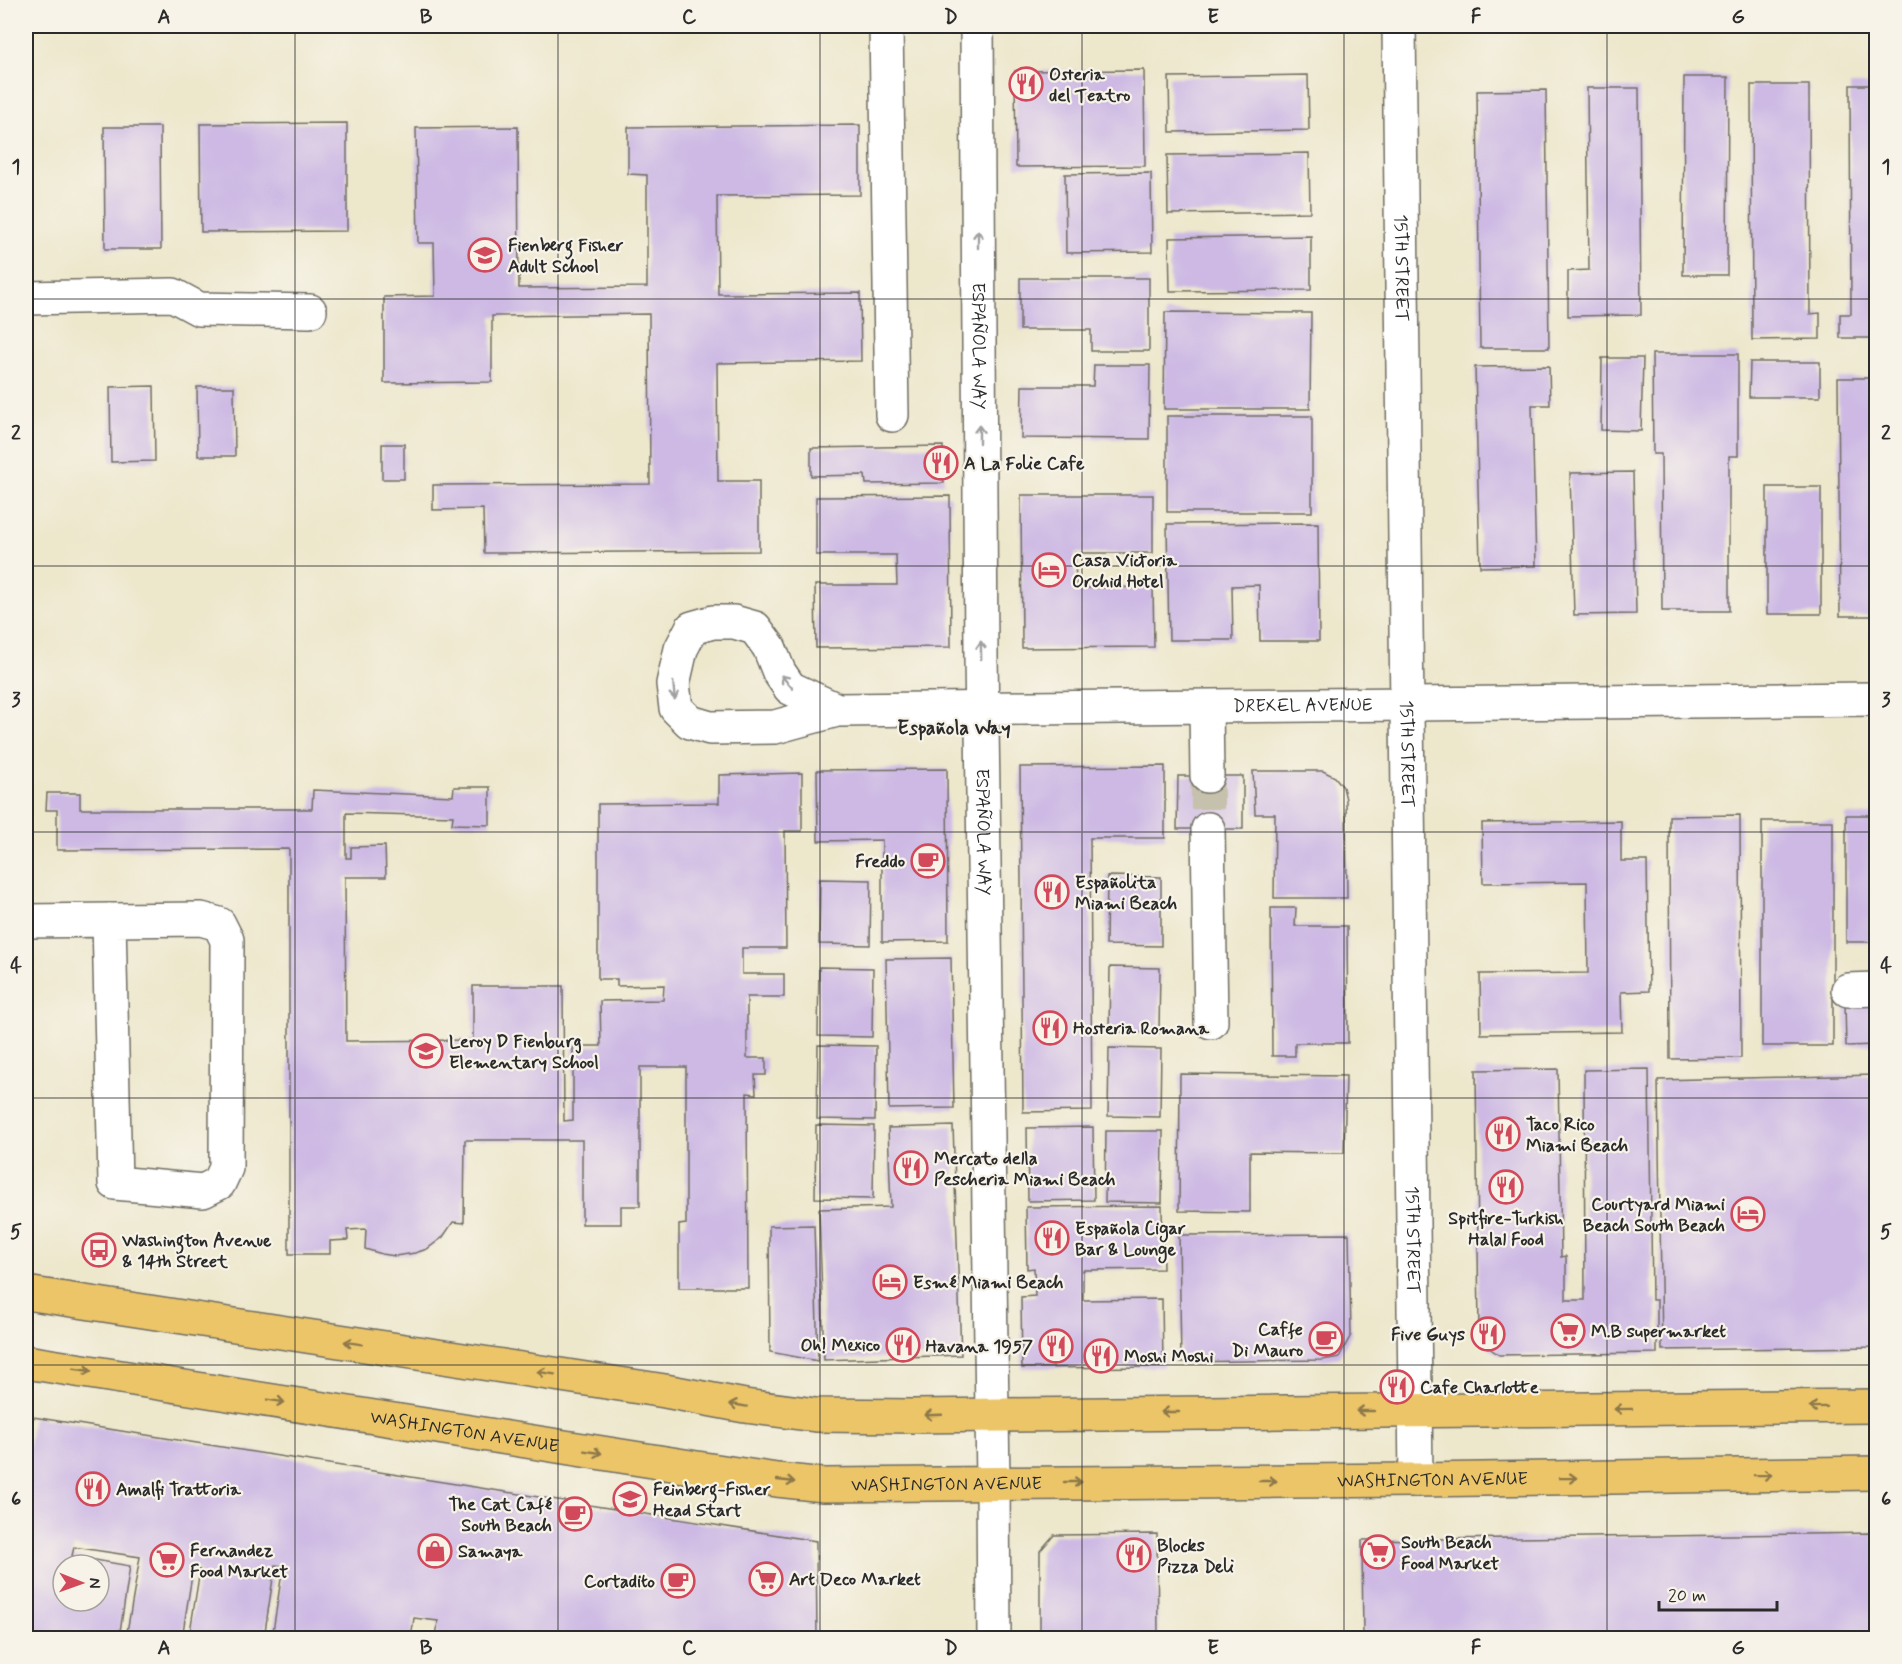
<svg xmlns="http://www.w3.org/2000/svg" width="1902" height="1664" viewBox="0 0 1902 1664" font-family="Mynerve,sans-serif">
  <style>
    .building { fill: #cdb9e4; fill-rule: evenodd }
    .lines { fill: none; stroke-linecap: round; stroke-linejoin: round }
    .minor-tunnel { stroke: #c6c1ac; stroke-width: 33; stroke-dasharray: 33 16; stroke-linecap: butt }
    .minor-casing { stroke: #6f6d63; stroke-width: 36 }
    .major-casing { stroke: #6f6d63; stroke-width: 36 }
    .minor { stroke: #fff; stroke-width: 33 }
    .major { stroke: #ecc569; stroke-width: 33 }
    .oneway { stroke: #a0a0a0 }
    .oneway2 { stroke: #8c784a }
    .grid { fill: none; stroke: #2b2b2b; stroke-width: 1.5; stroke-opacity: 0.55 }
    .labels { text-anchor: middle; stroke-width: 4.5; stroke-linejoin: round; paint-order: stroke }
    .poi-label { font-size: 18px; font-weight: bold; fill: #2b2b2b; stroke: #f7f3e8; text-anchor: start }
    .street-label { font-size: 18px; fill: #2b2b2b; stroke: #f7f3e8 }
    .neighbourhood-label { font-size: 20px; font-weight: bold; fill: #2b2b2b; stroke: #f7f3e8 }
    .neatline { fill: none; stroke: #2b2b2b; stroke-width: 2 }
    .grid-label { font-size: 20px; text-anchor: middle; font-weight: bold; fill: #2b2b2b }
  </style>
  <rect width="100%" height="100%" fill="#f7f3e8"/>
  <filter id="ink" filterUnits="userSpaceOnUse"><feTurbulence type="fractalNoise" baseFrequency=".0167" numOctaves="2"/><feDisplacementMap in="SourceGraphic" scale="12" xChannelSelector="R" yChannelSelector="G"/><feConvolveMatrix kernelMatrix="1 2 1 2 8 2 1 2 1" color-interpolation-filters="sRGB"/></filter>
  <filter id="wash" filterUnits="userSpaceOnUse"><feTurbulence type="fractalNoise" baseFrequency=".008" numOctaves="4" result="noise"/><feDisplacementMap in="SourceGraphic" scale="24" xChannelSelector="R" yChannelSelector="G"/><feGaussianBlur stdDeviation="1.35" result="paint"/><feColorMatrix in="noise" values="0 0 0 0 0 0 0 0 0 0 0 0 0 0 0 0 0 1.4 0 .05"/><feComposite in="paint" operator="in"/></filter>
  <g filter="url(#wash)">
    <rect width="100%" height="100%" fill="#ede7cc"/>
    <g id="blocks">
      <!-- building -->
      <g class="building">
        <polygon points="1144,70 1145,166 1016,167 1015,71"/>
        <polygon points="1308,75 1309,130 1170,132 1169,77"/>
        <polygon points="1684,77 1728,77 1727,275 1683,275"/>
        <polygon points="1751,85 1809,85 1810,314 1820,313 1820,339 1752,340"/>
        <polygon points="1850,85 1876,85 1876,338 1840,338 1840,314 1851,314"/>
        <polygon points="1587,88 1639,88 1641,315 1568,316 1568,271 1589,270"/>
        <polygon points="1546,90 1549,348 1480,348 1477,91"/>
        <polygon points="347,123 347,231 201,232 200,124"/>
        <polygon points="860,125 860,195 717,196 718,294 860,293 861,361 717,363 718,481 759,481 759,551 484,553 483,509 433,510 433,485 650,484 649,314 492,316 492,382 384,383 384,297 435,296 434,243 418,243 416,128 518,127 519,288 647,287 647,175 628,174 628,127"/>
        <polygon points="104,127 160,127 161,249 105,249"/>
        <polygon points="1309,153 1310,212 1168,214 1167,155"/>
        <polygon points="1151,173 1152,252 1066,253 1065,174"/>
        <polygon points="1311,236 1311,290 1170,291 1169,238"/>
        <polygon points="1020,278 1149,278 1149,351 1091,351 1091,330 1020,330"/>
        <polygon points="1165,312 1311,313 1310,409 1164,409"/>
        <polygon points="1652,354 1738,354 1738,456 1729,456 1729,611 1662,611 1661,454 1653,454"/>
        <polygon points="1602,358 1643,358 1641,431 1601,430"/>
        <polygon points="1750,362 1820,362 1820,397 1749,397"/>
        <polygon points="1094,365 1150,365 1149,439 1021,438 1022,386 1093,386"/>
        <polygon points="1549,366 1550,405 1532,405 1536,566 1480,567 1475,367"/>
        <polygon points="1838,378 1876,378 1876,616 1840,616"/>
        <polygon points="154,386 155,461 111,462 110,387"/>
        <polygon points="197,387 234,387 235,456 198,456"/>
        <rect x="1167" y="416" width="145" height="96"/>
        <rect x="382" y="444" width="22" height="35"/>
        <polygon points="943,446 944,483 866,484 865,475 811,476 811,448"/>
        <polygon points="1633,472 1636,614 1574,615 1570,473"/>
        <rect x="1767" y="487" width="54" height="127"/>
        <polygon points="1021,495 1153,495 1153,553 1075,553 1076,588 1153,587 1154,647 1022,648"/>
        <polygon points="950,496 951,647 816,648 815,585 897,585 896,555 816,555 816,497"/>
        <polygon points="1318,523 1319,641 1260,641 1259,585 1232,586 1233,640 1169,640 1167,524"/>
        <polygon points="1165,766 1165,838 1090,838 1092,1111 1023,1112 1020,767"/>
        <polygon points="947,769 948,941 882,942 882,840 818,841 817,770"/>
        <polygon points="1253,771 1323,771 1335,777 1343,787 1346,799 1347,898 1274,898 1275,814 1255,814"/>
        <polygon points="802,773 802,831 785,831 786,948 742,948 742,974 784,974 784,997 747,997 747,1058 766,1058 766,1075 755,1075 756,1094 747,1093 748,1288 679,1288 679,1225 686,1224 686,1067 640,1067 640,1206 621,1206 621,1224 582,1224 582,1140 465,1140 464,1223 453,1222 443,1237 427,1249 415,1253 395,1256 382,1254 365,1249 366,1229 347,1230 348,1240 330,1241 330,1254 289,1254 289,849 57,850 57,810 46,810 47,793 80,793 80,809 312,809 313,790 453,796 454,787 490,787 490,825 452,824 453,816 346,813 346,858 351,858 351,847 385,846 386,877 345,877 346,1041 473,1040 473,986 563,986 564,1121 573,1120 573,1046 601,1046 600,1001 663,1000 664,985 617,986 617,979 598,979 598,804 719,803 719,775"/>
        <polygon points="1178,776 1243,776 1243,829 1177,829"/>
        <polygon points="1740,815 1741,1058 1670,1059 1669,816"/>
        <rect x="1846" y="815" width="30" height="127"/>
        <polygon points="1621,821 1621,861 1647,861 1649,991 1621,992 1622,1032 1481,1034 1480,974 1588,973 1587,882 1483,883 1482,823"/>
        <rect x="1762" y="821" width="71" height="225"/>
        <polygon points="1107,876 1161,877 1161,946 1106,945"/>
        <polygon points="820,879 871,880 870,945 819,944"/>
        <polygon points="1271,908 1296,908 1295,926 1347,926 1348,1043 1295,1043 1295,1056 1272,1056"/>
        <polygon points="951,958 954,1108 889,1109 886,959"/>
        <polygon points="819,967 873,968 872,1037 818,1036"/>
        <polygon points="1110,967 1160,968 1159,1033 1109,1032"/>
        <polygon points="1876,1003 1876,1045 1846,1046 1845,1004"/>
        <polygon points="818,1045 876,1046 875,1120 817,1119"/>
        <polygon points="1109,1048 1161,1049 1160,1117 1108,1116"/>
        <polygon points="1558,1069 1561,1257 1566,1256 1566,1300 1585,1300 1584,1070 1649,1069 1652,1300 1657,1300 1657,1353 1499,1355 1488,1347 1479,1333 1476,1070"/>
        <polygon points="1180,1074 1346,1076 1344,1153 1250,1152 1250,1212 1179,1211"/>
        <polygon points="1876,1075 1876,1347 1662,1350 1658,1080"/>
        <polygon points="816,1125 874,1126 873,1199 815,1198"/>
        <polygon points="953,1126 961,1355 824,1360 819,1209 891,1207 888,1128"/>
        <polygon points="1093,1127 1094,1200 1028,1201 1027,1128"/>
        <polygon points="1106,1131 1163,1131 1162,1203 1105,1202"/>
        <polygon points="1162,1206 1163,1269 1083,1270 1083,1300 1162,1299 1163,1367 1022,1368 1021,1297 1035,1296 1034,1268 1027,1269 1026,1207"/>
        <polygon points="814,1225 818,1361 770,1352 769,1226"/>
        <polygon points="1349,1234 1351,1335 1339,1357 1323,1360 1181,1362 1179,1235"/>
        <path d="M33,1417L816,1541L817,1638H436L438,1621L414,1618L411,1638H272L283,1566L275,1565L264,1638H189L200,1570L193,1569L182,1638H126L140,1557L74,1547L72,1556L130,1566L119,1638H26V1464ZM63,1565H99V1601H63Z"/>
        <polygon points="1876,1533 1876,1638 1363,1638 1362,1540"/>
        <polygon points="1157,1534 1158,1638 1040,1638 1040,1551 1054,1535"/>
      </g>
    </g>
  </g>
  <g filter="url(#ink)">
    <use href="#blocks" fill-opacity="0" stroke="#6f6d63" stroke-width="1.5"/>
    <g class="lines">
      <!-- minor-tunnel -->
      <polyline class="minor-tunnel" points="1207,776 1208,829"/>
      <!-- minor casing -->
      <g class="minor-casing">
        <g id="minor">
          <polyline points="886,26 892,415"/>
          <path id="s1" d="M977,26L981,656L993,1482L994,1638"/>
          <path id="s2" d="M1399,26L1416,1480"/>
          <polyline points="26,298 173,295 199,309 310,311"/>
          <polyline points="1206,707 1207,776"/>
          <path id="s3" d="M837,710L790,688L779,672L769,647L755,628L734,622H713L692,628L681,649L673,684L676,708L690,722L710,728L775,727L837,710L1876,699"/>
          <polyline points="1208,829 1211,1022"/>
          <polyline points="26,921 201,919 219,924 227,940 226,1168 219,1183 203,1191 115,1183 109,920"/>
          <polyline points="1848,990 1876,989"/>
        </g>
      </g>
      <!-- major casing -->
      <g class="major-casing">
        <g id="major">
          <polyline points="26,1293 665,1391 745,1406 816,1415 913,1416 1876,1406"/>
          <path id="s4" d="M26,1362L697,1468L777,1480L824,1485L1416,1480L1876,1473"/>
        </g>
      </g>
      <!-- minor -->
      <use href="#minor" class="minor"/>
      <!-- major -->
      <use href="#major" class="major"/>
    </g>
    <!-- one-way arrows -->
    <defs><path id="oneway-shaft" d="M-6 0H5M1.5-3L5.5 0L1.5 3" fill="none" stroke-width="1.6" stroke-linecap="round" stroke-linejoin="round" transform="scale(1.5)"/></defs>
    <g class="oneway">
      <use href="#oneway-shaft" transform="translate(978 239) rotate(-90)"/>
      <use href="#oneway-shaft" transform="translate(979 434) rotate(-90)"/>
      <use href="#oneway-shaft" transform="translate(981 650) rotate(-91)"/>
      <use href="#oneway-shaft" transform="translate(787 682) rotate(-131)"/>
      <use href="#oneway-shaft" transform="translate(674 691) rotate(85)"/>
    </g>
    <g class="oneway2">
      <use href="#oneway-shaft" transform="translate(353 1343) rotate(-171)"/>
      <use href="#oneway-shaft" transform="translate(83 1370) rotate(8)"/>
      <use href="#oneway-shaft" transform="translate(546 1373) rotate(-171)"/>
      <use href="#oneway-shaft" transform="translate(276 1401) rotate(9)"/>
      <use href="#oneway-shaft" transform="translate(738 1405) rotate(-170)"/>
      <use href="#oneway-shaft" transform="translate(1818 1407) rotate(179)"/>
      <use href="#oneway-shaft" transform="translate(1623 1409) rotate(179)"/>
      <use href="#oneway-shaft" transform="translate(1365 1411) rotate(180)"/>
      <use href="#oneway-shaft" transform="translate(1170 1412) rotate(180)"/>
      <use href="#oneway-shaft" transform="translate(933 1415) rotate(178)"/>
      <use href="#oneway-shaft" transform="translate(593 1452) rotate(9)"/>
      <use href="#oneway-shaft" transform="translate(1763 1475) rotate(-1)"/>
      <use href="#oneway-shaft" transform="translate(1568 1478) rotate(-1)"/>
      <use href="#oneway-shaft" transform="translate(786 1481) rotate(6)"/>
      <use href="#oneway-shaft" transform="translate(1268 1481)"/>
      <use href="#oneway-shaft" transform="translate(1073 1482)"/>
    </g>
  </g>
  <!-- grid -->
  <path class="grid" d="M295,26V1638M558,26V1638M820,26V1638M1082,26V1638M1344,26V1638M1607,26V1638M26,299H1876M26,566H1876M26,832H1876M26,1098H1876M26,1365H1876"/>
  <!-- icons -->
  <defs>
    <g id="restaurant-ring" transform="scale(1.725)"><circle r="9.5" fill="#f7f3e8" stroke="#d1495b" stroke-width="1.5"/><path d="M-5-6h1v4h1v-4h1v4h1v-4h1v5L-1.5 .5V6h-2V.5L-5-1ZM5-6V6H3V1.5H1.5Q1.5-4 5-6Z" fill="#d1495b"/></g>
    <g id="school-ring" transform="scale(1.725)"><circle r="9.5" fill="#f7f3e8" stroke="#d1495b" stroke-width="1.5"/><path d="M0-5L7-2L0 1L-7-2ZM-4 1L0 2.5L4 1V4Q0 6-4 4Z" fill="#d1495b"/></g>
    <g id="hotel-ring" transform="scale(1.725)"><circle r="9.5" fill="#f7f3e8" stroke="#d1495b" stroke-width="1.5"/><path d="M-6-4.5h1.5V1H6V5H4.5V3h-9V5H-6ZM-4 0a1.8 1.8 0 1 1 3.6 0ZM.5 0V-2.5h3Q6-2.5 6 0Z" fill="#d1495b"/></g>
    <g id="cafe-ring" transform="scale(1.725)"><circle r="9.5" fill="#f7f3e8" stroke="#d1495b" stroke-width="1.5"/><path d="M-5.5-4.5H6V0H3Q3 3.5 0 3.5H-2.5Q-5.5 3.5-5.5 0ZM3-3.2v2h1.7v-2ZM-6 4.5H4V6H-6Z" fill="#d1495b"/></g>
    <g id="bus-ring" transform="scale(1.725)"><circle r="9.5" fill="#f7f3e8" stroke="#d1495b" stroke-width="1.5"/><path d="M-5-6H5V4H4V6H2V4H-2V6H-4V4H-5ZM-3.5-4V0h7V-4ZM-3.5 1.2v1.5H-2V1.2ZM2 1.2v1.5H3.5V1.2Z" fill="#d1495b"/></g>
    <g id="supermarket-ring" transform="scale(1.725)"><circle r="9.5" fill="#f7f3e8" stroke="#d1495b" stroke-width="1.5"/><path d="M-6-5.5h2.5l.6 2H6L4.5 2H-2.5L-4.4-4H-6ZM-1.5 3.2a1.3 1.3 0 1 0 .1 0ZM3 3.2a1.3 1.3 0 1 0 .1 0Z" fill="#d1495b"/></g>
    <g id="shop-ring" transform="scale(1.725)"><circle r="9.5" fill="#f7f3e8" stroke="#d1495b" stroke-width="1.5"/><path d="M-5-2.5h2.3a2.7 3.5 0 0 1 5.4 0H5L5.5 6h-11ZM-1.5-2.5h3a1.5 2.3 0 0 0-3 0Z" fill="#d1495b"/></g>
  </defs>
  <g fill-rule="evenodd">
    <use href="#restaurant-ring" x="1026" y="84"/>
    <use href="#school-ring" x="485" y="255"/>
    <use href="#restaurant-ring" x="941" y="463"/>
    <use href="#hotel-ring" x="1049" y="570"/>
    <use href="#cafe-ring" x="928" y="861"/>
    <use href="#restaurant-ring" x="1052" y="892"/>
    <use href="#restaurant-ring" x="1050" y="1028"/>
    <use href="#school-ring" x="426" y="1051"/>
    <use href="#restaurant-ring" x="1503" y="1134"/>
    <use href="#restaurant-ring" x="911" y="1168"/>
    <use href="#restaurant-ring" x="1506" y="1187"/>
    <use href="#hotel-ring" x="1748" y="1214"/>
    <use href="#restaurant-ring" x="1052" y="1238"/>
    <use href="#bus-ring" x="99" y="1250"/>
    <use href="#hotel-ring" x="890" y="1282"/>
    <use href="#supermarket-ring" x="1568" y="1331"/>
    <use href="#restaurant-ring" x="1488" y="1334"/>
    <use href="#cafe-ring" x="1326" y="1339"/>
    <use href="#restaurant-ring" x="903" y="1345"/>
    <use href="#restaurant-ring" x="1056" y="1346"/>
    <use href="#restaurant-ring" x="1101" y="1356"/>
    <use href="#restaurant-ring" x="1397" y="1387"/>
    <use href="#restaurant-ring" x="93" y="1489"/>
    <use href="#school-ring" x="630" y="1499"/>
    <use href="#cafe-ring" x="575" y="1514"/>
    <use href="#shop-ring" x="435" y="1551"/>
    <use href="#supermarket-ring" x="1378" y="1552"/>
    <use href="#restaurant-ring" x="1134" y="1555"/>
    <use href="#supermarket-ring" x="167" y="1560"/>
    <use href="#supermarket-ring" x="766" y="1579"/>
    <use href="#cafe-ring" x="678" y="1581"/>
  </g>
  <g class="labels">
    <!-- poi labels -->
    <g class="poi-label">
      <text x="1049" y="80">Osteria<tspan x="1049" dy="21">del Teatro</tspan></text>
      <text x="508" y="251">Fienberg Fisher<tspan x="508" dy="21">Adult School</tspan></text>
      <text x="964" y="469">A La Folie Cafe</text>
      <text x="1072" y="566">Casa Victoria<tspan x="1072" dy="21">Orchid Hotel</tspan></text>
      <text x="905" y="867" text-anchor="end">Freddo</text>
      <text x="1075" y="888">Españolita<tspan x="1075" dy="21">Miami Beach</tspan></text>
      <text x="1073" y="1034">Hosteria Romana</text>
      <text x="449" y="1047">Leroy D Fienburg<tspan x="449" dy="21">Elementary School</tspan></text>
      <text x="1526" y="1130">Taco Rico<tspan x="1526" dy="21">Miami Beach</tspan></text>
      <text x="934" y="1164">Mercato della<tspan x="934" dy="21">Pescheria Miami Beach</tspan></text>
      <text x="1725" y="1210" text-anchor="end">Courtyard Miami<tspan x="1725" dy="21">Beach South Beach</tspan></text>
      <text x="1506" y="1224" text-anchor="middle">Spitfire-Turkish<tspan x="1506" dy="21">Halal Food</tspan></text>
      <text x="1075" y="1234">Española Cigar<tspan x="1075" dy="21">Bar &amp; Lounge</tspan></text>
      <text x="122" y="1246">Washington Avenue<tspan x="122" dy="21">&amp; 14th Street</tspan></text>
      <text x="913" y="1288">Esmé Miami Beach</text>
      <text x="1303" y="1335" text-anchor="end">Caffe<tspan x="1303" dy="21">Di Mauro</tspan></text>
      <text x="1591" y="1337">M.B supermarket</text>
      <text x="1465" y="1340" text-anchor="end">Five Guys</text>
      <text x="880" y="1351" text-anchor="end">Oh! Mexico</text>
      <text x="1033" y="1352" text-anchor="end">Havana 1957</text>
      <text x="1124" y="1362">Moshi Moshi</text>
      <text x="1420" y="1393">Cafe Charlotte</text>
      <text x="116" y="1495">Amalfi Trattoria</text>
      <text x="653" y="1495">Feinberg-Fisher<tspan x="653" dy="21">Head Start</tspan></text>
      <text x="552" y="1510" text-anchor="end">The Cat Café<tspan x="552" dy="21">South Beach</tspan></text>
      <text x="1401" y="1548">South Beach<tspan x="1401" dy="21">Food Market</tspan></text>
      <text x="1157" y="1551">Blocks<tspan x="1157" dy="21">Pizza Deli</tspan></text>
      <text x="190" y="1556">Fernandez<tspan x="190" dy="21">Food Market</tspan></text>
      <text x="458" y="1557">Samaya</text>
      <text x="789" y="1585">Art Deco Market</text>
      <text x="655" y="1587" text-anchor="end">Cortadito</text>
    </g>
    <!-- street labels -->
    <g class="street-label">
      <text dy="6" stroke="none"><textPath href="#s2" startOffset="242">15TH STREET</textPath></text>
      <text dy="6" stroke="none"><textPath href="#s1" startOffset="320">ESPAÑOLA WAY</textPath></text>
      <text dy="6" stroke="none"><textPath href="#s3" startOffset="906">DREXEL AVENUE</textPath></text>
      <text dy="6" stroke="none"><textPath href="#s2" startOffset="728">15TH STREET</textPath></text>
      <text dy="6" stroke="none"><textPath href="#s1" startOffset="806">ESPAÑOLA WAY</textPath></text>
      <text dy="6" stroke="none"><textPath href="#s2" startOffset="1214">15TH STREET</textPath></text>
      <text dy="6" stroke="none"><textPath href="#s4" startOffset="444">WASHINGTON AVENUE</textPath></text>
      <text dy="6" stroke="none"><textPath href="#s4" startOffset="1416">WASHINGTON AVENUE</textPath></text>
      <text dy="6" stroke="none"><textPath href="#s4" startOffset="930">WASHINGTON AVENUE</textPath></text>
    </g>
    <!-- neighbourhood labels -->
    <g class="neighbourhood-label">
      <text x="954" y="734">Española Way</text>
    </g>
  </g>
  <!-- margin -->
  <rect width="1902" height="1664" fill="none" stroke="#f7f3e8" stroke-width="66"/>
  <!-- north arrow -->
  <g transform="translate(81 1583) rotate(91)"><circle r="28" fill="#f7f3e8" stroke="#a5a39c" stroke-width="1.5"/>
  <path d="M0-4.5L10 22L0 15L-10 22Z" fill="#d1495b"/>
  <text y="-9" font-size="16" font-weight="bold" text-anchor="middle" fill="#2b2b2b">N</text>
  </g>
  <!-- scale -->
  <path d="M1659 1601v9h118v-9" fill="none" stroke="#2b2b2b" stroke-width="3"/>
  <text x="1668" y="1601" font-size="18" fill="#2b2b2b" stroke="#f7f3e8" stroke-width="4.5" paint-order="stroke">20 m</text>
  <rect x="33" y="33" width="1836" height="1598" class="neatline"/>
  <g class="grid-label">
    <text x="164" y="23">A</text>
    <text x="426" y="23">B</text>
    <text x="689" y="23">C</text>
    <text x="951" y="23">D</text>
    <text x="1213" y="23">E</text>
    <text x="1476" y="23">F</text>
    <text x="1738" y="23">G</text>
    <text x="16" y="173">1</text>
    <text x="1886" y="173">1</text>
    <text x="16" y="439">2</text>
    <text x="1886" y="439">2</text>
    <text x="16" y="706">3</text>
    <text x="1886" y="706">3</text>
    <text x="16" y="972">4</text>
    <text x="1886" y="972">4</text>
    <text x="16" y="1238">5</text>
    <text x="1886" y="1238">5</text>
    <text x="16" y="1505">6</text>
    <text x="1886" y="1505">6</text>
    <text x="164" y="1654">A</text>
    <text x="426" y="1654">B</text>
    <text x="689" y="1654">C</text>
    <text x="951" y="1654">D</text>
    <text x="1213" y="1654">E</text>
    <text x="1476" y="1654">F</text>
    <text x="1738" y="1654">G</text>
  </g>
</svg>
